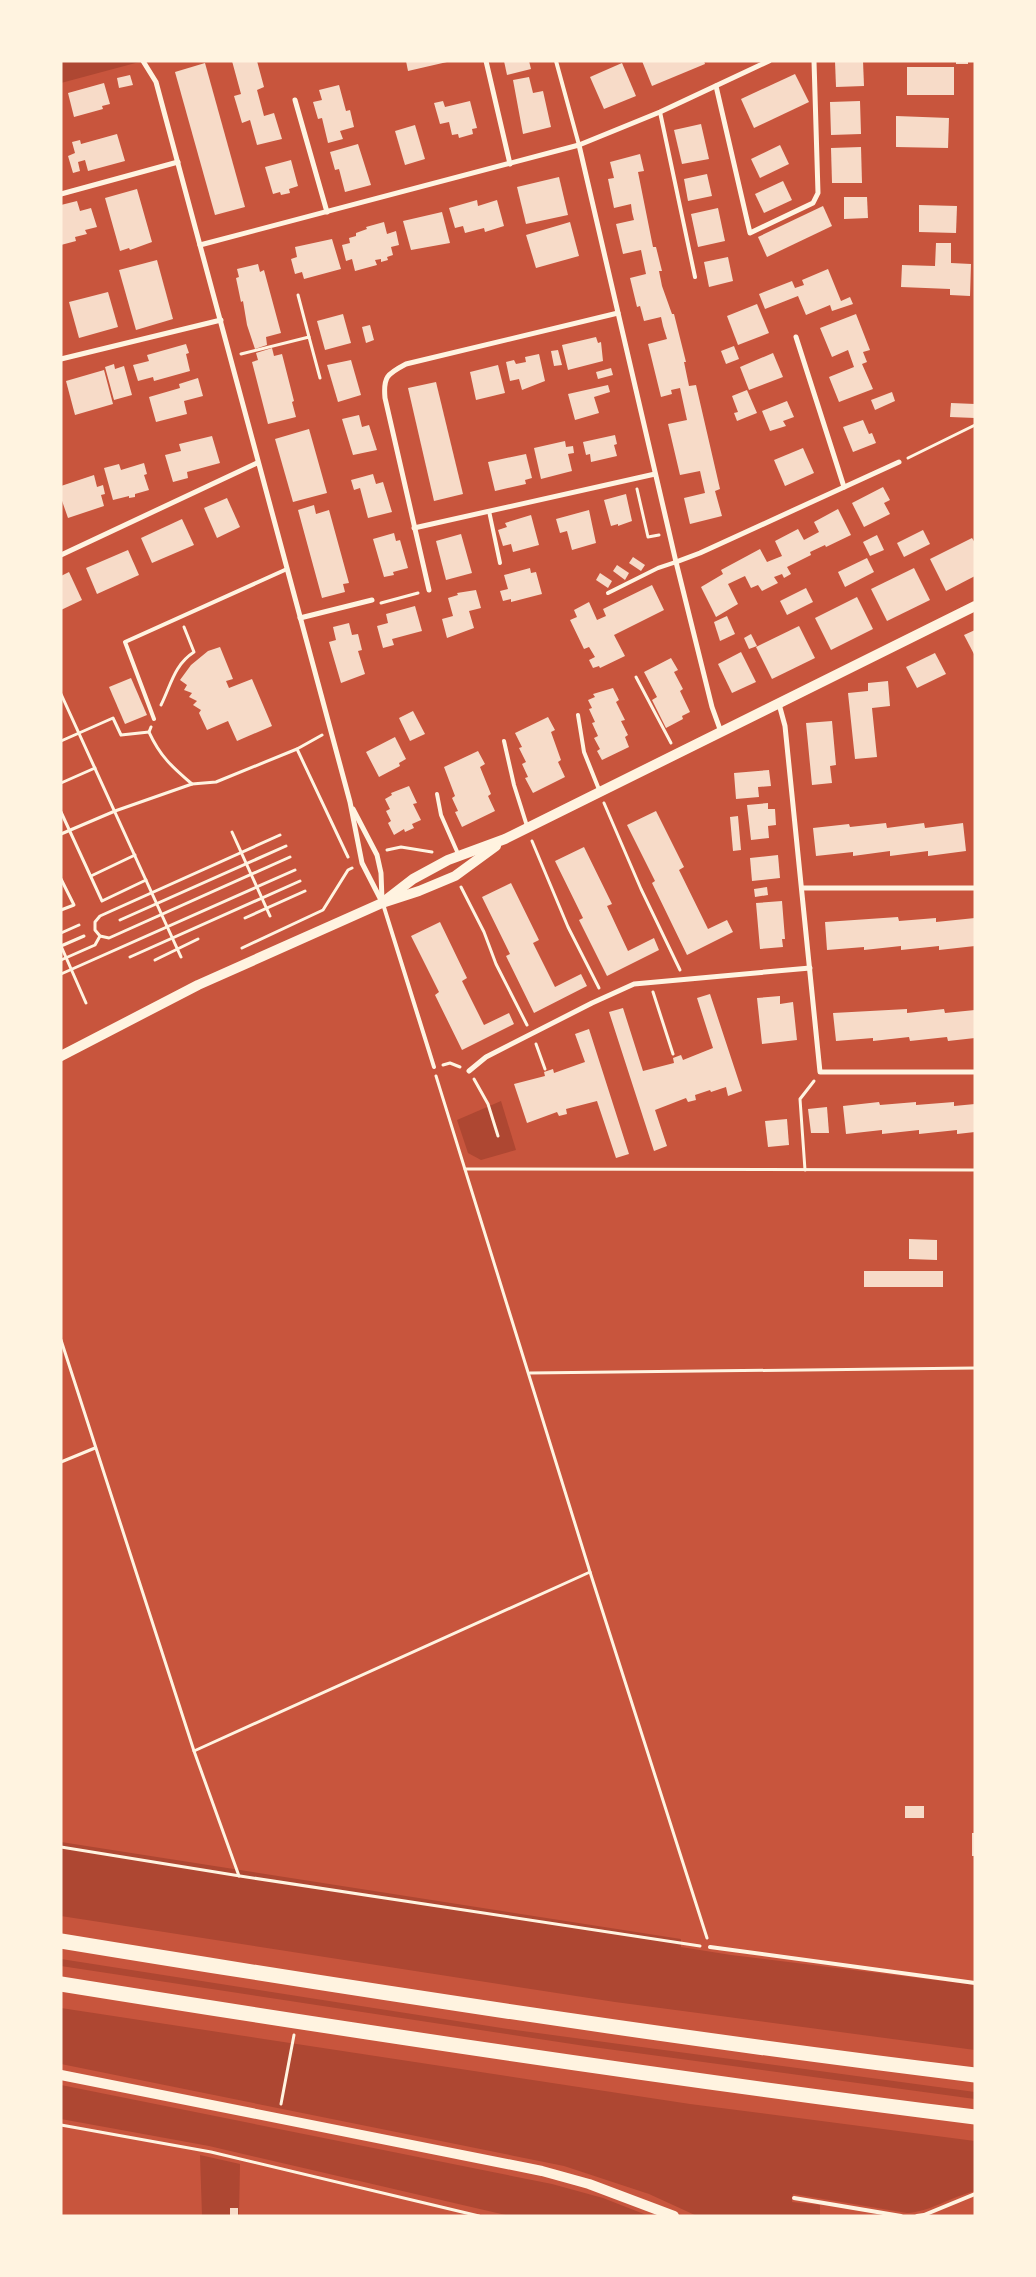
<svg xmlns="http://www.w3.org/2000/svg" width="1036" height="2277" viewBox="0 0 1036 2277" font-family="'Source Sans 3',sans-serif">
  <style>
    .green { fill: #ae4732 }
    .building { fill: #f7dbc8 }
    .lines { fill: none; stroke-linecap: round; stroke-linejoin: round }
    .path { stroke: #fff3e0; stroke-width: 3 }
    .service { stroke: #fff3e0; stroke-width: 4 }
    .minor { stroke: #fff3e0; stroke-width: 5 }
    .secondary { stroke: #fff3e0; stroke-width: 10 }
    .motorway { stroke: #fff3e0; stroke-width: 15 }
  </style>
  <rect width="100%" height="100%" fill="#c8553d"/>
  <!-- green -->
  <g class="green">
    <polygon points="61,61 143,61 61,83"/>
    <polygon points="501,1101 516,1150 481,1160 468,1153 457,1120"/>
    <polygon points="61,1842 681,1939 681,1947 731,1955 975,1985 975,2050 615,2002 61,1916"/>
    <polygon points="61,1959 508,2029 975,2092 975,2099 585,2046 61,1966"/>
    <path d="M61,2008L690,2104L975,2141V2191C951,2197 929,2212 907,2213L793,2194L792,2202L820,2205V2216H697L649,2194L564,2166L61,2064Z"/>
    <polygon points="61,2085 552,2184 603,2198 649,2216 510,2216 209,2146 61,2119"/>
    <polygon points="200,2155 240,2164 239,2216 202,2216"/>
  </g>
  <!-- building -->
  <g class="building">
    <polygon points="232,61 257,61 264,87 257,90 264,116 274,113 282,139 257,145 250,120 242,123 234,96 241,94"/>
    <polygon points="406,61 447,61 447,62 408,71"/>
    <polygon points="504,61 529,61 531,69 507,75"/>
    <polygon points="642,61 704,61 705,64 652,86"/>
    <polygon points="835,61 863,61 864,86 836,87"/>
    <rect x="956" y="61" width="12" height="3"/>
    <polygon points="205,63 245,207 215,215 175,72"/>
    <polygon points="622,63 636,96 604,109 590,77"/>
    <rect x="907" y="67" width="47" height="28"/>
    <polygon points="795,74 809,102 754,128 741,99"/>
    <polygon points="130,75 133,85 119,88 117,78"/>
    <polygon points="529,77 533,93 543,91 551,127 523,134 513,80"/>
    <polygon points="104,83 110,104 102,106 103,109 74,117 68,93"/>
    <polygon points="339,85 346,111 350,110 354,127 340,131 343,139 328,143 322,118 318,119 313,102 322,100 319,90"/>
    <polygon points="443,101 445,107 470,101 477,128 472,129 473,134 459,138 458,134 452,135 449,122 440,124 434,103"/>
    <polygon points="860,101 861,134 831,135 830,102"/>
    <polygon points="896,116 949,118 948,148 896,147"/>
    <polygon points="701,124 709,159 682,164 674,130"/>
    <polygon points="415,125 425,159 405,165 395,131"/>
    <polygon points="117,134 125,161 88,171 85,160 78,162 80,171 73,173 68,156 75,153 72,142 80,140 81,144"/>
    <polygon points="358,144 371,185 345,192 339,169 335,170 330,152"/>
    <polygon points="780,145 789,164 760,178 751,159"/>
    <polygon points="861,147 862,183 832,183 831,148"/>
    <polygon points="640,154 644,171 638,172 653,247 656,247 662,271 659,271 662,286 672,314 674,314 686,362 684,362 689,386 696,385 720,489 715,491 722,516 690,524 684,498 705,493 700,471 680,475 668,424 687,420 680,388 671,390 672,394 661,397 648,344 667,339 663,326 661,317 644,321 640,306 637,307 630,278 646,274 641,250 623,254 616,224 634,220 632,212 631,204 614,208 608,179 614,178 610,162"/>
    <polygon points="291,160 298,186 289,189 290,193 281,195 280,192 273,194 265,167"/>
    <polygon points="707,174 712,196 688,201 684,179"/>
    <polygon points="559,177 568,215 526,224 517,187"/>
    <polygon points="783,181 792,200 764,213 755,194"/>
    <polygon points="137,189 152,242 130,250 129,248 120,251 105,198"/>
    <polygon points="844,197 867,197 868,218 844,219"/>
    <polygon points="477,200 478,206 497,200 504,226 485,232 484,228 465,233 463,226 455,228 449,208"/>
    <polygon points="77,201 80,211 91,208 97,227 85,230 87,234 75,237 76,241 61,245 61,205"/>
    <polygon points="919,205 957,206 956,233 919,232"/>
    <polygon points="823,206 832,226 767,257 758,237"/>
    <polygon points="718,208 725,241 698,247 691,214"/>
    <polygon points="442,212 450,243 411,250 403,221"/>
    <polygon points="384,222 387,234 396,231 399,245 391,247 393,255 387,257 388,260 381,262 381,259 375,260 377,265 355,271 352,259 346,261 342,245 350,243 349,238 356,236 356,233 367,229 366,227"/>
    <polygon points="570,222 579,256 536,268 526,235"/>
    <polygon points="332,239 341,269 304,279 302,272 295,274 291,259 297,257 295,247"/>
    <polygon points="936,243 951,243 951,263 971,264 970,296 950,295 950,289 901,287 902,265 935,266"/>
    <polygon points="728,257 733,281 709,287 704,262"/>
    <polygon points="157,260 173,319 136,330 119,270"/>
    <polygon points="258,264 260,272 264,270 281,333 266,337 267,345 255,349 247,325 243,301 241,302 236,278 239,277 237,269"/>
    <polygon points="828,269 841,301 850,297 853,304 832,311 830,305 806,315 798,296 765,309 759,294 792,281 795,288 804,285 802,280"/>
    <polygon points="108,292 118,327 79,338 69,302"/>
    <polygon points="757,304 769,333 738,345 727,316"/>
    <polygon points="343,314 351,343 325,350 317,321"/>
    <polygon points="856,314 870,350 863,352 867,362 862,364 873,389 839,402 829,377 854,367 848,350 832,357 820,328"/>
    <polygon points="370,325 374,340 366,343 362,327"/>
    <polygon points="596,337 598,343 601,342 603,361 568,370 562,345"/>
    <polygon points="186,344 189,353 186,354 190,371 154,381 153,377 138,381 133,365 149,361 147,355"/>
    <polygon points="734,346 739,359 726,364 721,351"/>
    <polygon points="272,348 274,356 282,354 294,401 292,402 296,417 268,424 252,362 258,360 256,353"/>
    <polygon points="558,350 562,365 554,366 551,351"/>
    <polygon points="773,353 783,377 749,390 740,367"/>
    <polygon points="539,354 545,381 522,390 519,379 510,381 506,362 514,360 516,364 526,362 525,357"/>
    <polygon points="351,360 361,395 338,402 327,365"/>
    <polygon points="114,364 115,369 124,366 132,395 114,400 105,367"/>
    <polygon points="498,365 505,393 476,400 470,372"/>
    <polygon points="611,368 613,375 598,379 596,372"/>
    <polygon points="104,370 113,404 75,415 66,381"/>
    <polygon points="198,378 203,396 184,401 187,414 156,422 149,397 180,388 179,384"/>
    <polygon points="436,382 463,494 434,501 408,388"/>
    <polygon points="608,385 610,392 594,397 599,413 575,420 568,394"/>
    <polygon points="747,390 757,413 737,421 734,413 738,412 732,396"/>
    <polygon points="892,392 895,401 875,410 871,400"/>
    <polygon points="787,401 794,417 783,421 786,426 770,431 762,411"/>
    <polygon points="951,403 975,404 975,418 950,417"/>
    <polygon points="359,415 362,427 369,425 377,450 353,455 342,419"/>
    <polygon points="863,420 869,434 872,433 876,443 853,452 843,427"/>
    <polygon points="309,429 327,493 293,502 275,439"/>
    <polygon points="615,435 617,444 614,445 617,456 591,462 590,454 586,455 583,442"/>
    <polygon points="212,436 220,463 187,472 188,478 173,482 165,455 181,451 179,444"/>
    <polygon points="565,441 566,447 573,446 574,453 568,454 572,471 541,479 534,448"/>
    <polygon points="803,448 814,473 785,486 774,460"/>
    <polygon points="526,454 532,478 525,480 526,484 495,491 488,462"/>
    <polygon points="144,463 147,474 144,475 149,490 135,494 135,497 129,498 129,496 113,500 104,468 119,464 121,470"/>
    <polygon points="373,474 376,484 383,482 392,512 368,518 360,488 354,490 351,480"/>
    <polygon points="94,475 97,487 103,485 105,494 101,495 104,506 68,518 61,498 61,486"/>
    <polygon points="883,487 890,500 884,503 890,514 864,527 852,503"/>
    <polygon points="626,494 632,521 618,526 618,524 611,526 604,500"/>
    <polygon points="227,498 240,527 217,538 204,508"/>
    <polygon points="314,505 316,514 329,510 349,583 343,584 345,592 322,598 298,510"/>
    <polygon points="838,509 851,535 826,547 825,545 810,552 811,555 787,567 791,574 784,578 782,574 774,577 778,583 762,591 758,585 751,588 745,576 728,584 738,604 716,617 701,587 723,574 721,570 760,549 767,562 782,556 775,541 798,529 804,540 819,532 814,522"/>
    <polygon points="589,510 596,543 572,550 567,531 560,533 556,519"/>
    <polygon points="531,515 539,545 513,552 511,544 503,546 498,530 507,527 505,523"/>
    <polygon points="182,519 194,545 152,563 141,538"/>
    <polygon points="923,530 930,544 904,557 897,543"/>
    <polygon points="394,533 396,541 400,540 408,568 393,572 394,575 384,577 373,539"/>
    <polygon points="461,534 472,573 446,580 436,541"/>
    <polygon points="877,535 884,550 870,556 863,542"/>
    <polygon points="972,538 975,543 975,576 946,591 930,559"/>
    <polygon points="128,550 139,575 97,594 86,568"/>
    <polygon points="633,557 645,565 641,571 629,563"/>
    <polygon points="867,558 874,572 845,587 838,572"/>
    <polygon points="617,565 629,573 625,580 613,571"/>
    <polygon points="530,568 531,573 536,572 542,594 511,602 511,599 503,601 500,591 508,589 504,575"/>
    <polygon points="914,568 930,600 887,621 871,589"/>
    <polygon points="69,572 82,600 61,610 61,576"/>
    <polygon points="600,573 612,581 608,588 596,580"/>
    <polygon points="652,585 664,610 614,635 625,656 600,668 599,666 593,668 589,660 595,657 589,647 584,649 570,620 577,617 574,610 589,602 597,620 606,616 603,609"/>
    <polygon points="806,588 813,602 787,615 780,601"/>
    <polygon points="476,590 481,608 469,611 474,628 447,638 442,619 453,616 448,598 458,595 457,593"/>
    <polygon points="857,597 873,629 831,650 815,618"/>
    <polygon points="415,606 422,631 392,639 394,645 383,648 377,626 388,623 386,614"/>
    <polygon points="727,616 735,634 720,641 714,622"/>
    <polygon points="349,623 352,635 358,634 362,650 358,651 365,674 341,683 329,642 336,640 333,627"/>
    <polygon points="799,626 815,658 772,679 756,647"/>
    <polygon points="975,630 975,656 964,635"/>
    <polygon points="751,634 757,646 749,649 744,638"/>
    <polygon points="220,647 233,679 226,681 229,688 252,679 272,726 237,741 228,721 207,730 199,713 201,710 193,705 197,701 189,697 192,693 184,690 187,685 180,680 191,665 208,651"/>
    <polygon points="741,652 756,682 732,693 718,664"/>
    <polygon points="935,653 946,674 917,688 906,667"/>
    <polygon points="671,658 678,670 674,672 683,689 680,691 690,712 682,716 683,719 666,728 652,700 657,697 644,672"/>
    <polygon points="131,678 147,715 125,724 109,687"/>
    <polygon points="888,681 890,706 872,708 877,757 855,759 848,693 868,691 868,683"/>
    <polygon points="613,688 619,700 616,702 625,720 621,721 628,735 625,737 629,747 602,760 597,751 600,749 594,738 598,736 592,723 595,722 589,709 592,708 588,700 595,697 593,694"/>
    <polygon points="413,711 425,734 410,741 399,718"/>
    <polygon points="548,717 555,730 551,732 561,760 558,762 565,777 533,793 525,778 528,777 522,764 526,762 519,748 522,747 515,733"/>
    <polygon points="832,721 836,765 830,766 832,783 812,785 806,723"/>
    <polygon points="395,737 406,759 399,763 400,766 379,777 366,752"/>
    <polygon points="478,751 485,764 480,767 491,794 488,796 495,811 462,827 455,812 458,811 452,798 455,796 444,767"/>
    <polygon points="769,770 771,786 758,787 759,797 736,799 734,773"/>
    <polygon points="409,786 417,803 413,804 421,820 412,824 414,828 405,832 404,829 394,835 388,823 391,821 386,811 390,809 385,799 392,795 391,793"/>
    <polygon points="768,803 768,809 775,809 776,825 768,826 769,838 751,840 747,805"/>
    <polygon points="656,811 684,867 679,870 708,929 727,920 733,932 687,955 652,883 655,881 627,825"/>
    <polygon points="738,816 741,850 733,851 730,817"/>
    <polygon points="886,823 887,828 924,823 925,828 963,823 966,851 928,856 928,851 890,856 890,851 853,856 853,852 816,856 813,828 849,824 850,827"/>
    <polygon points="584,847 612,904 607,906 628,951 654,938 659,950 607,976 579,920 583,918 555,861"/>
    <polygon points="778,855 780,878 752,881 750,858"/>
    <polygon points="511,883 539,940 533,943 555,987 581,974 587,986 534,1013 506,956 510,954 482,897"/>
    <polygon points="767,887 768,895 755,897 754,889"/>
    <polygon points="782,901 785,939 782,939 783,947 760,949 756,903"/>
    <polygon points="898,917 899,921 936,918 936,922 975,918 975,946 939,950 939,946 901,950 901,946 864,950 864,947 827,950 825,922"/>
    <polygon points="440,922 467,978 462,981 484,1025 509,1013 514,1024 462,1050 435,995 439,992 411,936"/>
    <polygon points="710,994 742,1091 728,1096 726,1087 711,1092 710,1090 695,1095 696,1100 688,1102 686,1098 655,1110 667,1146 654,1151 609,1012 623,1008 643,1071 674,1063 673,1058 681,1055 683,1060 713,1048 697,998"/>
    <polygon points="780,996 780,1004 793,1002 797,1040 762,1044 757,998"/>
    <polygon points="907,1009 907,1013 944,1009 945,1013 975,1010 975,1038 948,1041 947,1037 910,1041 909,1037 873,1041 873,1038 836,1041 833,1013"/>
    <polygon points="589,1029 629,1154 616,1158 597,1101 566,1109 567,1114 559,1116 557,1112 527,1123 514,1084 545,1076 544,1072 553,1069 554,1073 585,1062 575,1034"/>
    <polygon points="879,1102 880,1105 916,1102 916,1105 954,1102 954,1106 975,1104 975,1132 957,1134 957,1130 919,1134 919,1130 882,1134 882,1130 846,1134 843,1106"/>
    <polygon points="827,1107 829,1133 811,1133 808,1109"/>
    <polygon points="787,1119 789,1145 768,1147 765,1121"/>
    <polygon points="909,1239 937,1240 937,1260 909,1259"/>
    <rect x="864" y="1271" width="79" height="16"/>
    <rect x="905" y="1806" width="19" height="12"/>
    <rect x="972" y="1833" width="3" height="23"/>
    <rect x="230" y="2208" width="8" height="8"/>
  </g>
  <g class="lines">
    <!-- path -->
    <g class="path">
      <polyline points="298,295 309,337"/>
      <polyline points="241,354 309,337 320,378"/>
      <polyline points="908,458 975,425"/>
      <polyline points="637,489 648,537 659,535"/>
      <polyline points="381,603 418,593"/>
      <polyline points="636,677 671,743"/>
      <polyline points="61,694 181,957"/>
      <path d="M161,705C171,685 174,665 194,652L184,627"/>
      <path d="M151,727L149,732C160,756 172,767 192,784L216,782L297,749L322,735"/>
      <polyline points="61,741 113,718 121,735 149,732"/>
      <polyline points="297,749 348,857"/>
      <polyline points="61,783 95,768"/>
      <polyline points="604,803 641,889 680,970"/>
      <polyline points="61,812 102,901 146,880"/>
      <polyline points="232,832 270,916"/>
      <polyline points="61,834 115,811 192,784"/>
      <polyline points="280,835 100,916 95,922 95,930 100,936 109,938 290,857"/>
      <polyline points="532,841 568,927 599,988"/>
      <polyline points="387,850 401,847 432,852"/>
      <polyline points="91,876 135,855"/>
      <polyline points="61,879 74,905 61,910"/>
      <polyline points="461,887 484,932 496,964 527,1025"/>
      <polyline points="245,918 305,891"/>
      <polyline points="120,920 286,846"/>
      <polyline points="61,933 79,925"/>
      <polyline points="61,946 86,1003"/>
      <polyline points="61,946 84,936"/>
      <polyline points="242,948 323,910 348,870 352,868"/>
      <polyline points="130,957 300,881"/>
      <polyline points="61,960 95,945 100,936"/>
      <polyline points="155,960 198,939"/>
      <polyline points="61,974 295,870"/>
      <polyline points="653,992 673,1054"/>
      <polyline points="536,1044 545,1069"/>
      <polyline points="443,1065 450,1063 460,1067"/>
      <polyline points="436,1076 590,1572 707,1938"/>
      <polyline points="474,1079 488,1104 498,1136"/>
      <polyline points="465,1169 975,1170"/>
      <polyline points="805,1170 800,1099 814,1081"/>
      <polyline points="61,1340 194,1751 239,1876"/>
      <polyline points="530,1373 975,1368"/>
      <polyline points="61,1462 95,1448"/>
      <polyline points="194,1751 590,1572"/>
      <polyline points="61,1847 240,1876 700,1946"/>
      <polyline points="281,2104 294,2035"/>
      <polyline points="61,2125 211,2152 479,2216"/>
    </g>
    <!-- service -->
    <g class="service">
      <polyline points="556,61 579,145"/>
      <polyline points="660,112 695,277"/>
      <polyline points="489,511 500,563"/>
      <polyline points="608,593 658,568 676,562"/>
      <polyline points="578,715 584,752 600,792"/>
      <polyline points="154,719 125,642 287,569"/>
      <polyline points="504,741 514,785 527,826"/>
      <polyline points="437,794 441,815 459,856"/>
      <polyline points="383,904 434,1067"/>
      <polyline points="710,1947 975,1983"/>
      <polyline points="794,2198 901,2216"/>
      <polyline points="917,2216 924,2215 975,2194"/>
    </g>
    <!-- minor -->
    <g class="minor">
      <polyline points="143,61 156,82 350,802 362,863 382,902"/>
      <polyline points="486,61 510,164"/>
      <polyline points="716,86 750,233 813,203 818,193 814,61"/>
      <polyline points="295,100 327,212"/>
      <polyline points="579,145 676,562 712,707 721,732"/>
      <polyline points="61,194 178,162"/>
      <polyline points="200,245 579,145 660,112 769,61"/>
      <polyline points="796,337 844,487"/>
      <polyline points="61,359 221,320"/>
      <polyline points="414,528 655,474"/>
      <polyline points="61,555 257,463"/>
      <polyline points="676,562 700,553 899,462"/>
      <path d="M429,590L385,398C383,377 387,374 406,364L618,313"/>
      <polyline points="300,618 372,600"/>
      <polyline points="779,704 785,726 820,1072 975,1072"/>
      <polyline points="353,809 377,855 381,873 382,900"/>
      <polyline points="802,888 975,888"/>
      <polyline points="469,1071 486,1057 592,1003 634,984 810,968"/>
    </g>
    <!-- secondary -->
    <g class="secondary">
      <polyline points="382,903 413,879 448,860 505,839 975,606"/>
      <polyline points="61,1056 198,985 382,903 419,891 455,876 496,846"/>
      <polyline points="61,2075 542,2171 589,2184 674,2216"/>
    </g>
    <!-- motorway -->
    <g class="motorway">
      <path d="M61,1941C365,1991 669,2038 975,2075"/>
      <path d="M61,1984C365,2033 669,2079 975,2117"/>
    </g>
  </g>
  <!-- border -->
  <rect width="1036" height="2277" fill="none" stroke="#fff3e0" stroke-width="125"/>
</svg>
